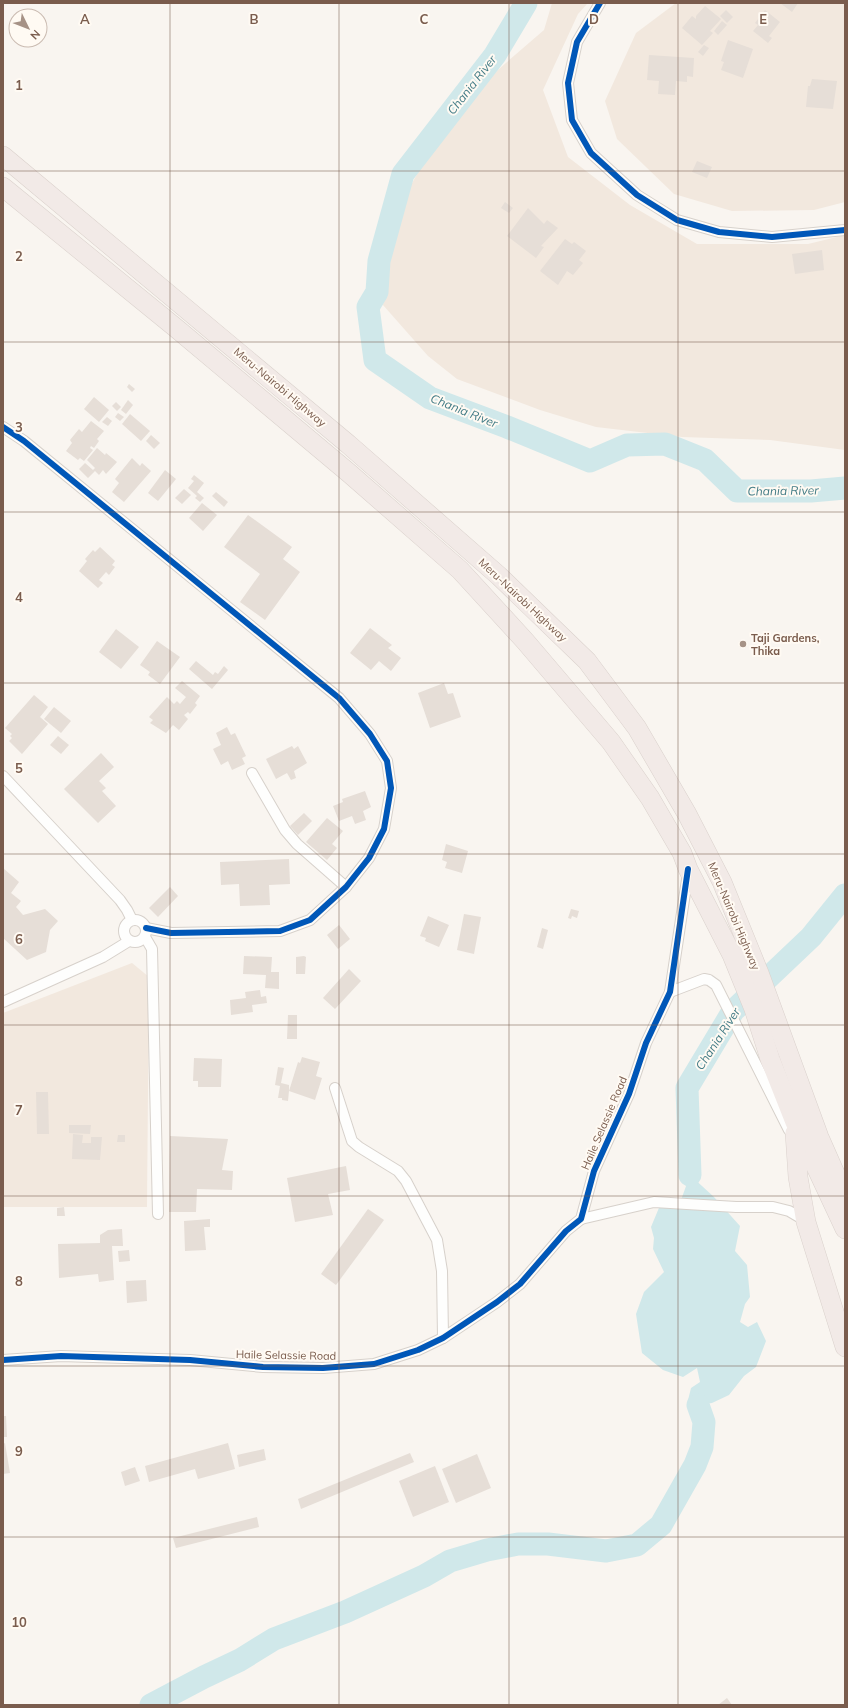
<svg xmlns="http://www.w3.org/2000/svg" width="848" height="1708" viewBox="0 0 848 1708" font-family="Mulish,sans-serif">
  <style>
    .residential { fill: #f2e8de }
    .water { fill: #d0e8ea }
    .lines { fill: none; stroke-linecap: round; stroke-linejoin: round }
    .river { stroke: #d0e8ea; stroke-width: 23 }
    .building { fill: #e6ded7 }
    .street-casing { stroke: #d7d1cb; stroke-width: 12 }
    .highway-casing { stroke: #dad1cc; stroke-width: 20 }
    .street { stroke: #fefefd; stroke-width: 10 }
    .highway { stroke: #f2eae7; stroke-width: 19 }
    .cycleway-casing { stroke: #fffaf3; stroke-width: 8 }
    .cycleway { stroke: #0057b8; stroke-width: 6 }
    .grid { fill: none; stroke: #7a5c4d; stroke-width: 1; stroke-opacity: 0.55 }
    .poi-dot { fill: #a69286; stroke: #fffaf3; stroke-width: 1.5 }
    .labels { text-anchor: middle; stroke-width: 4; stroke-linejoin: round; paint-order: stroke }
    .street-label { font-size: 11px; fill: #7a5c4d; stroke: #fffaf3 }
    .poi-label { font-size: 11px; font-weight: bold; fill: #7a5c4d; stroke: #fffaf3; text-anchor: start }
    .water-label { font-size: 12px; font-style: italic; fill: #437c86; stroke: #fffaf3 }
    .grid-label { font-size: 13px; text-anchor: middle; font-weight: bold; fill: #7a5c4d; stroke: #fffaf3; stroke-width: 4; stroke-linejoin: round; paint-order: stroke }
  </style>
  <rect width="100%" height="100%" fill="#f9f5f0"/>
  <!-- residential -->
  <g class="residential">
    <polygon points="552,3 588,3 578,14 543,90 568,157 630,205 697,244 808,244 845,235 845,450 770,440 682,437 596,427 540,410 457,379 428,356 383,305 389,255 405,196 438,136 485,81 544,30"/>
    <polygon points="676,3 845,3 845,202 814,210 732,211 674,194 617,139 605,101 636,33"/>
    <polygon points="132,963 149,977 147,1207 3,1207 3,1013"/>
  </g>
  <!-- water -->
  <polygon class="water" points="690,1175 714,1197 740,1226 735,1251 747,1265 750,1297 745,1304 740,1322 748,1327 757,1322 766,1341 756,1367 744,1376 729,1395 712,1403 698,1405 688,1400 691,1388 700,1382 697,1368 683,1377 663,1370 642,1353 636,1314 644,1292 664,1272 653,1249 654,1238 651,1227 661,1203 681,1200"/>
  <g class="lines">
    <!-- river -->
    <g class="river">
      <polyline points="526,3 495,55 403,174 379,261 377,292 368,307 375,360 430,398 507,427 590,461 627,445 665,444 705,460 737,491 811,491 845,488"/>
      <polyline points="690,1175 687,1088 733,1011 811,937 845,895"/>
      <polyline points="151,1705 204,1677 240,1660 274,1639 345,1612 424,1576 450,1561 487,1550 518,1544 548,1544 606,1551 637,1545 661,1525 695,1465 702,1447 704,1422 698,1405"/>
    </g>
  </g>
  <!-- building -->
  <g class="building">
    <polygon points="780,3 798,3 792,12"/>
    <polygon points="705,6 721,19 710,31 713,33 702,45 682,28 692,16 696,19 696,16"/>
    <polygon points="726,10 733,17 727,23 720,16"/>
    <polygon points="765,10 780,22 769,36 772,38 768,43 753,31 758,25 755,23"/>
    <polygon points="722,21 727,25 718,35 714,31"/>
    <polygon points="728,40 753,49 743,78 721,70 724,62 721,61"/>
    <polygon points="704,45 709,48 703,56 698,52"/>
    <polygon points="649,55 694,58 693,77 687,76 687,82 676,81 675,95 658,94 659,81 647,80"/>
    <polygon points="812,79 837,81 833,109 806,107 808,86 810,86"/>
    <polygon points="697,161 712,167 707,178 692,172"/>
    <polygon points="505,202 513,208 509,213 501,208"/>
    <polygon points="528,208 544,224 547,220 558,228 541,246 544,247 536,258 507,236"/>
    <polygon points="565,239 572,244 574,242 586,251 579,260 583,263 573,275 567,271 558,285 540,271"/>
    <polygon points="822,250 824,270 795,274 792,254"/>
    <polygon points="129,384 135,389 132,392 127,387"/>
    <polygon points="94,397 109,410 99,422 84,409"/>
    <polygon points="128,400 133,405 126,414 121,410"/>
    <polygon points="116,402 121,407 117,411 112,406"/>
    <polygon points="118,413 124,417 120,421 115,417"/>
    <polygon points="130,414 150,431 141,441 122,424"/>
    <polygon points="107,417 112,421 108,426 102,422"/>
    <polygon points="91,421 104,431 97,439 99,441 94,448 91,446 90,448 93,450 84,461 80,458 78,460 66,451 72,443 70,440 79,429 82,432"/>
    <polygon points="151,435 160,443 154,449 146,441"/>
    <polygon points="97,448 105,455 106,453 117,462 106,474 103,470 99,475 95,471 88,478 79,469 85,463 93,470 95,468 87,460"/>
    <polygon points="132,458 140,466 142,463 151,471 124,502 112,492 119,483 115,479"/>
    <polygon points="165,470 176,479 158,501 148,493"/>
    <polygon points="194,475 204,483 197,492 204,498 200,502 195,498 197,496 188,488 194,481 191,479"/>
    <polygon points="184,489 191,495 182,504 175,498"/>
    <polygon points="216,492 228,502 224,507 212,496"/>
    <polygon points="202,503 217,515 203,531 189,518"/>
    <polygon points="248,515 292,547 283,559 300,572 265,620 240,602 260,574 224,547"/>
    <polygon points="100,547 115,561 112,565 115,567 109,575 106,572 99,580 103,583 98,588 79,571 87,561 85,559 93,550 95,552"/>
    <polygon points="370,628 392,645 388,648 401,658 391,671 379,661 371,670 350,653"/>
    <polygon points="116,629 139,647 121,669 99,652"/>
    <polygon points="157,641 180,657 160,684 148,675 150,672 140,665"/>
    <polygon points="196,661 213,675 215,672 218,674 224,666 228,670 212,689 189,669"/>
    <polygon points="182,681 200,696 195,703 197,705 190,714 188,712 184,715 188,719 179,730 173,725 166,733 150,723 153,720 149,717 167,697 174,704 177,701 180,704 186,697 175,688"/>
    <polygon points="444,683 448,694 453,693 461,717 430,728 418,693"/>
    <polygon points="34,695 48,707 40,717 48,724 22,754 9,741 12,738 10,736 12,734 5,728"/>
    <polygon points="54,707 71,721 61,733 44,719"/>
    <polygon points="227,727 231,735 235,733 246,756 242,758 245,764 232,770 228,761 221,765 213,749 221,745 216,733"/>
    <polygon points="58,736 69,745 61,754 50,745"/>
    <polygon points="292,746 294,749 298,746 307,763 294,771 296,778 291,780 287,773 276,779 266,759"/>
    <polygon points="101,753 114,767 99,781 106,788 102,791 116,806 98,823 64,789"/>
    <polygon points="365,791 371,807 363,811 366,820 355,824 352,816 339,821 333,806 343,802 342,799"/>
    <polygon points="304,813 312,821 298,835 290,826"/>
    <polygon points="327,818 343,831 332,844 337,848 327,860 306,842"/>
    <polygon points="446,844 468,851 462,873 445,868 447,862 442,860"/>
    <polygon points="289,859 290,884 269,885 270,905 240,906 239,884 221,885 220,862"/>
    <polygon points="3,868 19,882 11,893 21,901 16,907 23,915 45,909 58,921 50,930 46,952 27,960 3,938"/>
    <polygon points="170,887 178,896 158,917 149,908"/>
    <polygon points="571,909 579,911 577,918 572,916 571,919 568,918"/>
    <polygon points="464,914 481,917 474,954 457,950"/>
    <polygon points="428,916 449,925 439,947 425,941 426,938 420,936"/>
    <polygon points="339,925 350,939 338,949 327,935"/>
    <polygon points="542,928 548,930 543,949 537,947"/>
    <polygon points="244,956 272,957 271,972 279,972 279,989 265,988 266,975 243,974"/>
    <polygon points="304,956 306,957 305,974 296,974 296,957"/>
    <polygon points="349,969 361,981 335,1009 323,998"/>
    <polygon points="260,990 261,997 266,996 267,1003 252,1005 253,1012 231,1015 230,1000 246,998 245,992"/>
    <polygon points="288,1015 297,1015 297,1039 287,1039"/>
    <polygon points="302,1057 320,1062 316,1076 322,1078 315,1100 289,1091 288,1101 282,1100 282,1098 278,1098 280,1086 275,1085 278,1067 284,1068 281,1083 289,1085 289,1091 298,1062 300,1063"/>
    <polygon points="194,1058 222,1059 221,1087 198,1087 198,1081 193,1081"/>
    <polygon points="36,1092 48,1092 49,1134 37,1134"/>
    <polygon points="69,1125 91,1125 90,1134 69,1133"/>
    <polygon points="73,1134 83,1135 82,1143 91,1143 91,1137 102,1137 100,1160 72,1159"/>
    <polygon points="118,1135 125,1135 125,1142 117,1142"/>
    <polygon points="170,1136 228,1139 222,1170 233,1171 232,1190 197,1189 196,1212 169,1212"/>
    <polygon points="346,1166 350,1190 328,1194 333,1215 295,1222 287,1178"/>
    <polygon points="64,1207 65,1216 57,1216 57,1208"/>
    <polygon points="368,1209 384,1220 336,1285 321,1274"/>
    <polygon points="210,1219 210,1227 204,1227 206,1250 185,1251 184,1221"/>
    <polygon points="122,1229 123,1246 112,1246 114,1280 99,1282 98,1274 59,1278 58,1244 100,1243 100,1235 108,1230"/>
    <polygon points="129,1250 130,1261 119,1262 118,1251"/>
    <polygon points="146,1280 147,1301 127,1303 126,1281"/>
    <polygon points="3,1416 6,1416 7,1437 3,1437"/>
    <polygon points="5,1443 10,1473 3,1474 3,1444"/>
    <polygon points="228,1443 235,1469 198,1479 195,1469 149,1482 145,1466"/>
    <polygon points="264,1449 266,1460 239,1467 237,1455"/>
    <polygon points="410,1453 414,1462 301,1509 298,1499"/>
    <polygon points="477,1454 491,1488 456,1503 442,1469"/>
    <polygon points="435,1466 449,1502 413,1517 399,1481"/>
    <polygon points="135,1467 140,1481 125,1486 121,1472"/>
    <polygon points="257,1517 259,1527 176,1548 173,1538"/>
    <polygon points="727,1698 732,1705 718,1705"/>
  </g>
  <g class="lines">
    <!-- street casing -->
    <g class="street-casing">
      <g id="street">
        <polyline points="600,3 577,42 568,83 572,120 591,153 637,195 677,220 719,232 772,237 845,230"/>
        <polyline points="3,427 24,441 339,698 370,734 387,761 391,788 384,829 369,858 346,887 310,920 280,931 171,933 146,928"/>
        <polyline points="252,773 285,830 297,844 346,887"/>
        <polyline points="3,776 120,900 127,910 132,920"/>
        <circle cx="135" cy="931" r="11"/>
        <polyline points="145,937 152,949 158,1214"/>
        <polyline points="670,992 704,979 709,980 716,985 789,1130"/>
        <polyline points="3,1002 103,957 129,941"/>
        <polyline points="335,1088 352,1141 359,1147 398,1171 406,1181 437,1240 442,1271 443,1338"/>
        <polyline points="581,1219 654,1202 736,1207 773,1207 789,1211 806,1221"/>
        <polyline points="3,1360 61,1356 190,1360 263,1367 323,1368 374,1364 418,1350 443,1338 497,1302 520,1284 566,1231 581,1219 594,1171 629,1094 646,1043 670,992 688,873"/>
      </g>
    </g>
    <!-- highway casing -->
    <g class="highway-casing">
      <g id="highway">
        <polyline points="3,156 348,444 499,576 587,661 637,728 687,814 722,882 759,973 819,1137 845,1196"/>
        <polyline points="3,187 176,328 349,473 460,570 525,641 611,742 650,798 682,853 688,869 732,955 754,1009 770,1059 795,1122 845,1229"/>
        <polyline points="795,1133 798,1177 806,1222 845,1347"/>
      </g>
    </g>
    <!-- street -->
    <use href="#street" class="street"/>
    <!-- highway -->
    <use href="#highway" class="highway"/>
    <!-- cycleway casing -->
    <g class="cycleway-casing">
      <g id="cycleway">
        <polyline points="600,3 577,42 568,83 572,120 591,153 637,195 677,220 719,232 772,237 845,230"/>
        <polyline points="3,427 24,441 339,698 370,734 387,761 391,788 384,829 369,858 346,887 310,920 280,931 171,933 146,928"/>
        <polyline points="3,1360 61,1356 190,1360 263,1367 323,1368 374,1364 418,1350 443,1338 497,1302 520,1284 566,1231 581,1219 594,1171 629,1094 646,1043 670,992 688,869"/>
      </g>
    </g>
    <!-- cycleway -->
    <use href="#cycleway" class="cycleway"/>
  </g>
  <!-- grid -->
  <path class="grid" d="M170,3V1705M339,3V1705M509,3V1705M678,3V1705M3,171H845M3,342H845M3,512H845M3,683H845M3,854H845M3,1025H845M3,1196H845M3,1366H845M3,1537H845"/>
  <!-- markers -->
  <circle class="poi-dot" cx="743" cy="644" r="4"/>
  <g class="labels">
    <!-- street labels -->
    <g class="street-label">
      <text transform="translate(280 387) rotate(40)" y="4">Meru-Nairobi Highway</text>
      <text transform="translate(523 600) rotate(43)" y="4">Meru-Nairobi Highway</text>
      <text transform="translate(734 916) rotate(67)" y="4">Meru-Nairobi Highway</text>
      <text transform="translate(604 1123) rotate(-67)" y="4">Haile Selassie Road</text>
      <text transform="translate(286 1355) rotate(1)" y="4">Haile Selassie Road</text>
    </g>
    <!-- poi labels -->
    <g class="poi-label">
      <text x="751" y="642">Taji Gardens,<tspan x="751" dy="13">Thika</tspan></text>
    </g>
    <!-- water labels -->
    <g class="water-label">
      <text transform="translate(472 85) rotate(-52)" y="4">Chania River</text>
      <text transform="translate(464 411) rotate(22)" y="4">Chania River</text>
      <text transform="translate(783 491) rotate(-1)" y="4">Chania River</text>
      <text transform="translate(718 1039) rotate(-57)" y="4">Chania River</text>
    </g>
  </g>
  <g class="grid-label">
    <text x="85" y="24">A</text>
    <text x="254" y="24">B</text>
    <text x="424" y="24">C</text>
    <text x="594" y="24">D</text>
    <text x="763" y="24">E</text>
    <text x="19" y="90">1</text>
    <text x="19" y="261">2</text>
    <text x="19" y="432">3</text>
    <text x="19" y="602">4</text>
    <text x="19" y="773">5</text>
    <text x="19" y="944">6</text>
    <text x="19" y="1115">7</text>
    <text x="19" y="1286">8</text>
    <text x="19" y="1456">9</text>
    <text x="19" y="1627">10</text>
  </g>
  <!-- border -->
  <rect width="848" height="1708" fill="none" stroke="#7a5c4d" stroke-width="8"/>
  <!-- north arrow -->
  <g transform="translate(28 28) rotate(133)"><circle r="19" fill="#fffaf3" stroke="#cabbb1"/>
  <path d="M0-3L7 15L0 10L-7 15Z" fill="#a69286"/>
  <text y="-6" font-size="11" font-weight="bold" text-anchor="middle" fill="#7a5c4d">N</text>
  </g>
</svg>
